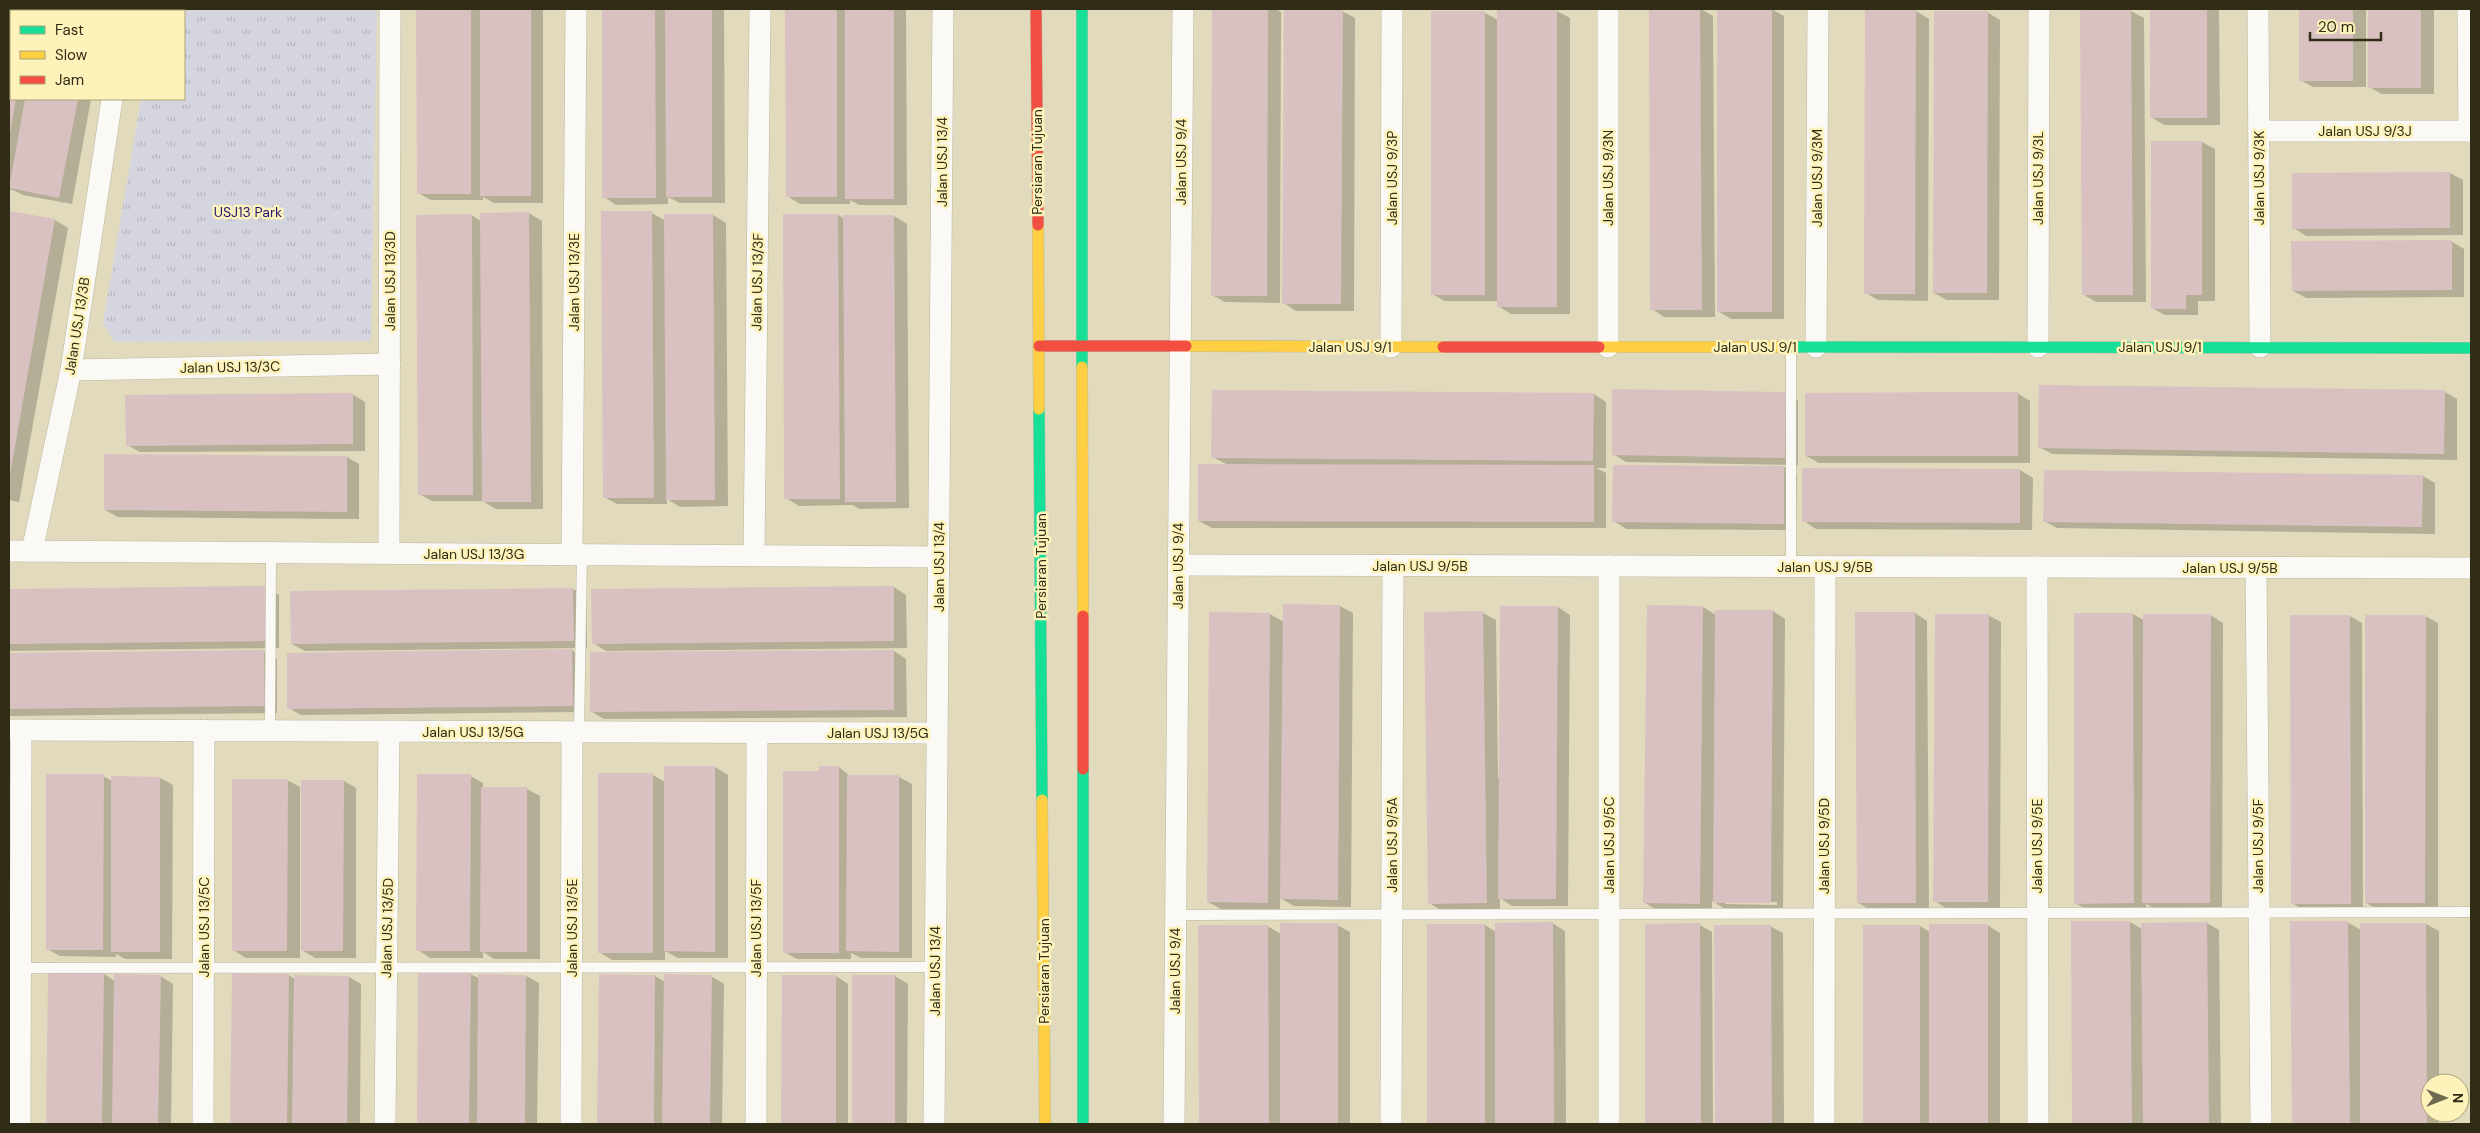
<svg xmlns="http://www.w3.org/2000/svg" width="2480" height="1133" viewBox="0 0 2480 1133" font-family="'DM Sans',sans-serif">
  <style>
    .park { fill: url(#park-tufts) }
    .shadow { fill: #0003; fill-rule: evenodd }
    .building { fill: #d9c1c2 }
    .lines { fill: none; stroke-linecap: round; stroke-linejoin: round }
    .lane-casing { stroke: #bcb79f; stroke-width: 11 }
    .street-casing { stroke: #bcb79f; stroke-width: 22 }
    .fast-casing { stroke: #bcb79f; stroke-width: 12 }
    .slow-casing { stroke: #bcb79f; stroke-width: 12 }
    .jam-casing { stroke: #bcb79f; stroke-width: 12 }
    .lane { stroke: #faf9f5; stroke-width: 10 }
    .street { stroke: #faf9f5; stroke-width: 21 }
    .fast { stroke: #16e098; stroke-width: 11 }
    .slow { stroke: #ffcf43; stroke-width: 11 }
    .jam { stroke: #f24e42; stroke-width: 11 }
    .labels { text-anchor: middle; stroke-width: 5; stroke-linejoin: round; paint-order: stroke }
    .street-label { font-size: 14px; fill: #302c16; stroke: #fdf3ba }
    .park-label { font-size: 14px; fill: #241576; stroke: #fdf3ba }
  </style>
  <defs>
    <pattern id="park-tufts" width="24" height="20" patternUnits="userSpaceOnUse" patternTransform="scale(1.25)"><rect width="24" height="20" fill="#d5d5df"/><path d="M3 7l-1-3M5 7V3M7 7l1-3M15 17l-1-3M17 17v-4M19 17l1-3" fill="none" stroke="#b7b7bf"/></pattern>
  </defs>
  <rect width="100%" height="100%" fill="#e1dabc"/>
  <!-- park -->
  <polygon class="park" points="156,9 377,9 371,341 114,342 103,323 141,99 184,99 184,11 156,11"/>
  <!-- shadow -->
  <g class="shadow">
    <polygon points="9,9 108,9 107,11 11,11 11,99 91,99 72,204 23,195 13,190 9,190"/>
    <polygon points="418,9 543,9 543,203 494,203 483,197 483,200 431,200 418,193"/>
    <polygon points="603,9 724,9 725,203 680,203 668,197 668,204 616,205 604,197"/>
    <polygon points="787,9 906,9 907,205 859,205 850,200 850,204 800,204 787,196"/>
    <polygon points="1213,9 1276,9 1281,12 1280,303 1225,302 1212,295"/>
    <polygon points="1650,9 1701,9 1713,16 1715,317 1664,317 1652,309"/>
    <polygon points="1718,9 1771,9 1784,16 1784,319 1731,319 1718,311"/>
    <polygon points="2151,9 2219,9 2220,125 2164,125 2151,117"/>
    <polygon points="2300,9 2366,9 2366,87 2313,87 2300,80"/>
    <polygon points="2369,9 2434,9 2434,94 2382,94 2369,87"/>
    <polygon points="1342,11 1355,18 1354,311 1296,311 1284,303"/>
    <polygon points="1498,11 1557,11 1570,18 1570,314 1511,314 1498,306 1498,301 1445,301 1432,294 1485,13 1498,20"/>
    <polygon points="1867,11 1916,11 1929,19 1928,301 1878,300 1866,293"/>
    <polygon points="2082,11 2131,11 2144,18 2146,302 2096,302 2084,295"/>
    <polygon points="1987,12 2000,20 1999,300 1947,300 1934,293"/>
    <polygon points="2202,142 2215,149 2215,301 2198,301 2198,315 2165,315 2152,308"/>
    <polygon points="2450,173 2463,180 2463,235 2306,236 2294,228"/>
    <polygon points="9,212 55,220 68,228 19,502 9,500"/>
    <polygon points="529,213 542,221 543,509 496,509 482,501 432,501 419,494 471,215 481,221 481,214"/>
    <polygon points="652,213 666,221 666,215 713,215 726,223 728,506 680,507 667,499 667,504 617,504 604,497"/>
    <polygon points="838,215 845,219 845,217 894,216 907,224 909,508 859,509 853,505 799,506 786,498"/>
    <polygon points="2451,241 2464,249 2464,297 2306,298 2293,291"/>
    <polygon points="2445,392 2457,399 2457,460 2052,454 2039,447"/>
    <polygon points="1785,393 1798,401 1798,465 1626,462 1613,454"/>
    <polygon points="2017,393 2030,401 2030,463 1819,463 1806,456"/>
    <polygon points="352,394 365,402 365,451 140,452 127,445"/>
    <polygon points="1594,394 1606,402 1606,468 1596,468 1606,473 1606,528 1212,528 1199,521 1228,465 1213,457"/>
    <polygon points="347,457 359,464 359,519 118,517 105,510"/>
    <polygon points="1784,467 1797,475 1796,530 1626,529 1614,521"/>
    <polygon points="2020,470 2033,478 2032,530 1816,529 1804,521"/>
    <polygon points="2423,476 2435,483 2435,534 2057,528 2044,521"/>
    <polygon points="266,587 279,595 279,648 9,651 9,590"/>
    <polygon points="894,587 906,595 907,648 606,651 593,643"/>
    <polygon points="573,589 586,596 587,648 305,651 292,644 291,592"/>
    <polygon points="1284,606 1340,606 1353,613 1351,907 1294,906 1280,898 1280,910 1221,909 1208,902 1270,614 1284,622"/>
    <path d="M1648,606L1703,607L1716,615L1773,611L1785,619L1783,910H1727L1712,901V911L1657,910L1645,903ZM1725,902H1777V905L1725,904Z"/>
    <polygon points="1558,607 1570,615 1568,906 1512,906 1500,898 1500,910 1442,911 1429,903 1483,613 1496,620 1498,778 1500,778"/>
    <polygon points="1915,613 1927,621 1929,910 1871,910 1858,903"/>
    <polygon points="2075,614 2133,614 2145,621 2210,615 2223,623 2222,910 2157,910 2146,904 2146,910 2088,910 2075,903"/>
    <polygon points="1988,615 2001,622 2000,909 1947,909 1935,901"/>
    <polygon points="2350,616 2362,623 2363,911 2305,911 2292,903"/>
    <polygon points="2425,616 2438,623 2438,910 2379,910 2366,903"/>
    <polygon points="572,650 585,658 585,712 301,715 289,708"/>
    <polygon points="894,651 906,659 907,717 604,719 592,712"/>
    <polygon points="264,652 277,659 277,713 9,716 9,655"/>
    <polygon points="665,767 715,767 728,775 728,958 678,958 665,951 665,960 612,960 599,952 653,775 665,782"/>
    <polygon points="839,767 851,777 899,777 912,784 912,958 861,958 851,953 851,959 797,959 784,952 820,772"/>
    <polygon points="103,776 112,781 160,778 173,785 172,959 125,959 116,954 116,957 60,956 47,949"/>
    <polygon points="470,776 483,783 483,788 527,789 540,796 540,959 494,959 483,952 483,958 430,958 418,950"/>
    <polygon points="287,780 300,787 300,958 246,958 233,950"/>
    <polygon points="344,781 356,788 356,958 315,958 302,950"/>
    <polygon points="2130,922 2142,929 2207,923 2219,930 2221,1124 2074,1124 2072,923"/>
    <polygon points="2347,922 2361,930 2426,924 2439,931 2439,1083 2430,1083 2430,1113 2439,1113 2439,1124 2293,1124 2291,923"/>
    <polygon points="1552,923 1565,931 1566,1124 1429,1124 1428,925 1485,925 1496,932"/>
    <polygon points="1337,925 1350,932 1350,1124 1200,1124 1199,926 1267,926 1281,934"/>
    <polygon points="1646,925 1700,925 1712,932 1713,1124 1647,1124"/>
    <polygon points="1987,925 2000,933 2000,1124 1864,1124 1864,926 1920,926 1930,932"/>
    <polygon points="1715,926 1770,926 1783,933 1784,1124 1716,1124"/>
    <polygon points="50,974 104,974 115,981 160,976 173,984 171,1124 48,1124"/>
    <polygon points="420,974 471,974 480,979 526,976 539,983 537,1124 418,1124"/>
    <polygon points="234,975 289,975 296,980 349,977 361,984 360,1124 232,1124"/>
    <polygon points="600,975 655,976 665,982 711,976 724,984 722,1124 598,1124"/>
    <polygon points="783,976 836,976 848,984 848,1124 783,1124"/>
    <polygon points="853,976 895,976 908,984 907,1124 853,1124"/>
  </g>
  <!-- building -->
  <g class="building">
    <polygon points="9,9 32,9 32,11 11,11 11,99 16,99 10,134"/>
    <rect x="41" y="9" width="53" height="2"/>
    <polygon points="416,9 471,9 471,194 417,194"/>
    <rect x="480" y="9" width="51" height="187"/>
    <polygon points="602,9 655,9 656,198 602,198"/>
    <polygon points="665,9 712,9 712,197 666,197"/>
    <polygon points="785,9 837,9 837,197 786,197"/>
    <rect x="845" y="9" width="49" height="190"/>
    <polygon points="1212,9 1268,9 1267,296 1211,296"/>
    <polygon points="1284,9 1343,9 1341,304 1282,304"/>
    <rect x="1497" y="9" width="60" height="298"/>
    <polygon points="1649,9 1700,9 1702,310 1650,310"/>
    <rect x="1717" y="9" width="55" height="303"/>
    <rect x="2150" y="9" width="57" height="109"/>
    <rect x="2299" y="9" width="54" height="72"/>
    <rect x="2368" y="9" width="53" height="79"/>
    <polygon points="1865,10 1916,10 1915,294 1864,294"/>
    <polygon points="2080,10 2131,10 2133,295 2082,295"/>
    <rect x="1431" y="11" width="54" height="284"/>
    <polygon points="1934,11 1988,11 1987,293 1933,293"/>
    <polygon points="25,99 78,99 59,198 9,188"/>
    <polygon points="2151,141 2202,141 2202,295 2186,295 2186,309 2151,309"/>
    <polygon points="2450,172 2450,228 2292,229 2292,173"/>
    <polygon points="9,211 55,219 10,475 9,475"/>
    <polygon points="601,211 652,211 654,498 603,498"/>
    <polygon points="529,212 531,502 482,502 480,213"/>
    <polygon points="472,214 473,495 418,495 416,215"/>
    <polygon points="664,214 713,214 715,500 666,500"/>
    <polygon points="783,214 838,214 840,499 784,499"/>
    <polygon points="843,215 894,215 896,502 845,502"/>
    <polygon points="2452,240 2452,290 2292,291 2291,241"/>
    <polygon points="2039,385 2445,390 2444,454 2038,448"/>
    <polygon points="1612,389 1786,392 1785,458 1612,455"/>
    <polygon points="1212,390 1594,393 1593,461 1211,458"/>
    <polygon points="1970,392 2018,392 2018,456 1805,456 1805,393"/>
    <polygon points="353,393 353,444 126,446 125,395"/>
    <polygon points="104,454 347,456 347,512 104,510"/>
    <polygon points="1198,464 1594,465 1594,522 1198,521"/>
    <polygon points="1613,465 1784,466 1784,524 1612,522"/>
    <polygon points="1802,468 2020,469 2020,523 1802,522"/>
    <polygon points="2044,470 2423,475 2422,527 2043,522"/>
    <polygon points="266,586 267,641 9,644 9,589"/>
    <polygon points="894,586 894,641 592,644 591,589"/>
    <polygon points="573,588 574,641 291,644 290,591"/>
    <polygon points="1283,604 1340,605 1338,900 1280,899"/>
    <polygon points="1647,605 1703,606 1700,904 1643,903"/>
    <polygon points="1500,606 1558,606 1556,899 1498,899"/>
    <polygon points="1715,610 1773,610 1771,903 1713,903"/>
    <polygon points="1483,611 1487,903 1428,904 1424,612"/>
    <polygon points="1209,612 1270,613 1268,903 1207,902"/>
    <polygon points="1855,612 1915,612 1916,903 1857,903"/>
    <polygon points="2074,613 2133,613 2134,903 2074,904"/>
    <polygon points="1935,614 1989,614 1988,902 1933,902"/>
    <polygon points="2143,614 2211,614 2210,903 2142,903"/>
    <polygon points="2290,615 2350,615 2351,904 2291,904"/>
    <polygon points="2365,615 2426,615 2425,903 2365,903"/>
    <polygon points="572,649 573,706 287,709 287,653"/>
    <polygon points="264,650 265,706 9,709 9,653"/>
    <polygon points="894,650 894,710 590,712 590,652"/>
    <polygon points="664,766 715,766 715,952 664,951"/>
    <polygon points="819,766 839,766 839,953 783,953 783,771 819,771"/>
    <rect x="598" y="773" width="55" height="180"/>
    <polygon points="46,774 104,774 103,950 46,950"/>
    <polygon points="417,774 471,774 470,951 416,951"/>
    <polygon points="847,775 899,775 899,952 846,951"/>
    <polygon points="111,776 160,777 160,952 111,952"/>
    <polygon points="232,779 288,779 287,951 232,951"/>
    <polygon points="301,780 344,780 343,951 301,951"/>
    <polygon points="481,787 527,787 527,952 480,952"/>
    <polygon points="2071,921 2130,921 2132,1124 2072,1124"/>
    <polygon points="2290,921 2348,921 2350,1124 2292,1124"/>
    <polygon points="1553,922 1554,1124 1495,1124 1495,923"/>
    <polygon points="2207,922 2209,1124 2143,1124 2141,923"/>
    <rect x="1280" y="923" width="58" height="201"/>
    <polygon points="1700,923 1701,1124 1645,1124 1645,924"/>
    <polygon points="2360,923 2426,923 2427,1124 2360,1124"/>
    <rect x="1427" y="924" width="58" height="200"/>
    <rect x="1929" y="924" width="59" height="200"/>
    <polygon points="1198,925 1268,925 1269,1124 1199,1124"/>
    <polygon points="1714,925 1771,925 1772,1124 1715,1124"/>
    <rect x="1863" y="925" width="57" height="199"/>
    <polygon points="48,972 104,973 102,1124 46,1124"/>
    <polygon points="418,972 471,973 469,1124 417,1124"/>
    <polygon points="232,973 289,974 287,1124 230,1124"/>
    <polygon points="114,974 161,975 158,1124 112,1124"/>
    <polygon points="478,974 526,975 525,1124 477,1124"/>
    <polygon points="599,974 655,975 654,1124 597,1124"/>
    <polygon points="664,974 712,975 710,1124 662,1124"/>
    <polygon points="294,975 349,976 347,1124 292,1124"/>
    <polygon points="782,975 836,975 836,1124 781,1124"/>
    <rect x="852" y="975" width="43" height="149"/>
  </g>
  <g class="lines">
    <!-- lane casing -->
    <g class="lane-casing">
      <g id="lane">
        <polyline points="1791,348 1791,567"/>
        <polyline points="270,731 271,553"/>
        <polyline points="579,732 582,555"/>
        <polyline points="1176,915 2471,912"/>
        <polyline points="9,968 935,967"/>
      </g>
    </g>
    <!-- street casing -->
    <g class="street-casing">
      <g id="street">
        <polyline points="1608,9 1608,347"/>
        <polyline points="2258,9 2260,347"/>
        <polyline points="2468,9 2469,131"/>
        <polyline points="125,11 125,9"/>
        <polyline points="2259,131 2471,131"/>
        <polyline points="1391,347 1392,9"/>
        <polyline points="1816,347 1818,9"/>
        <polyline points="2038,347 2039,9"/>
        <polyline points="71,370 390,364"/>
        <polyline points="9,551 939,557"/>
        <polyline points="32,551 71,370 112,99"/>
        <polyline points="389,553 390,9"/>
        <polyline points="572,555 576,9"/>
        <polyline points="754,555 760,9"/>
        <polyline points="1178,565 2471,568"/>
        <polyline points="2037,567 2038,1124"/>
        <polyline points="2256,568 2261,1124"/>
        <polyline points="9,730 937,733"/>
        <polyline points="20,1124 21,730"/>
        <polyline points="203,1124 204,730"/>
        <polyline points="385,1124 389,731"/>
        <polyline points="571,1124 572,732"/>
        <polyline points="756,1124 757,732"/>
        <polyline points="934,1124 943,9"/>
        <polyline points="1174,1124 1183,9"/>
        <polyline points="1391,1124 1393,566"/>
        <polyline points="1609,1124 1609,566"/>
        <polyline points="1824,1124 1825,567"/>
      </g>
    </g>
    <!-- fast casing -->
    <g class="fast-casing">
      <g id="fast">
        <polyline points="1082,9 1082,367"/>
        <polyline points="1785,347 2471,348"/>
        <polyline points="1039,409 1042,800"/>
        <polyline points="1083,769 1083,1124"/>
      </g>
    </g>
    <!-- slow casing -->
    <g class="slow-casing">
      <g id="slow">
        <polyline points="1038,225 1039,409"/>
        <polyline points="1186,346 1443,347"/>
        <polyline points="1599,347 1785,347"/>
        <polyline points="1082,367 1083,616"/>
        <polyline points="1042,800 1045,1124"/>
      </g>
    </g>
    <!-- jam casing -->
    <g class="jam-casing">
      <g id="jam">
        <polyline points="1036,9 1038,225"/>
        <polyline points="1039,346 1186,346"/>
        <polyline points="1443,347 1599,347"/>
        <polyline points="1083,616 1083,769"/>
      </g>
    </g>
    <!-- lane -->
    <use href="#lane" class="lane"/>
    <!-- street -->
    <use href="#street" class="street"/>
    <!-- fast -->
    <use href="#fast" class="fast"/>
    <!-- slow -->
    <use href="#slow" class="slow"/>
    <!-- jam -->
    <use href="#jam" class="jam"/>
  </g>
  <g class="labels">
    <!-- street labels -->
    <g class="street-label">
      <text x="2365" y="136">Jalan USJ 9/3J</text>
      <text transform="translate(942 162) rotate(-90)" y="5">Jalan USJ 13/4</text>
      <text transform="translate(1037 162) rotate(-90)" y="5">Persiaran Tujuan</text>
      <text transform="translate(1181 162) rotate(-90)" y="5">Jalan USJ 9/4</text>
      <text transform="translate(1392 178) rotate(-90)" y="5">Jalan USJ 9/3P</text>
      <text transform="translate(1608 178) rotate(-90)" y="5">Jalan USJ 9/3N</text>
      <text transform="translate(1817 178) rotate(-90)" y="5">Jalan USJ 9/3M</text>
      <text transform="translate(2038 178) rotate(-90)" y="5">Jalan USJ 9/3L</text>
      <text transform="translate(2259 178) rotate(-90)" y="5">Jalan USJ 9/3K</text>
      <text transform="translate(390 281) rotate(-90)" y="5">Jalan USJ 13/3D</text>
      <text transform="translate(574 282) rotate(-90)" y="5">Jalan USJ 13/3E</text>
      <text transform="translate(757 282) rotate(-89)" y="5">Jalan USJ 13/3F</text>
      <text transform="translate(77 326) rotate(-81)" y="5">Jalan USJ 13/3B</text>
      <text x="1350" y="352">Jalan USJ 9/1</text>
      <text x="1755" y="352">Jalan USJ 9/1</text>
      <text x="2160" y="352">Jalan USJ 9/1</text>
      <text transform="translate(230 367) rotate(-1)" y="5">Jalan USJ 13/3C</text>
      <text x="474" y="559">Jalan USJ 13/3G</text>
      <text transform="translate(1041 566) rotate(-90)" y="5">Persiaran Tujuan</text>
      <text transform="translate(1178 566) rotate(-90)" y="5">Jalan USJ 9/4</text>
      <text x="1420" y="571">Jalan USJ 9/5B</text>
      <text transform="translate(939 567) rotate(-90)" y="5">Jalan USJ 13/4</text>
      <text x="1825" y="572">Jalan USJ 9/5B</text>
      <text x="2230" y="573">Jalan USJ 9/5B</text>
      <text x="473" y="737">Jalan USJ 13/5G</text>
      <text x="878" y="738">Jalan USJ 13/5G</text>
      <text transform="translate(1392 845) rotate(-90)" y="5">Jalan USJ 9/5A</text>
      <text transform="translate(1609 845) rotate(-90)" y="5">Jalan USJ 9/5C</text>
      <text transform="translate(1824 846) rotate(-90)" y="5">Jalan USJ 9/5D</text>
      <text transform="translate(2037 846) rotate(-90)" y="5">Jalan USJ 9/5E</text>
      <text transform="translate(2258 846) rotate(-90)" y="5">Jalan USJ 9/5F</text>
      <text transform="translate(204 927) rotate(-90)" y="5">Jalan USJ 13/5C</text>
      <text transform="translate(387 928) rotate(-89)" y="5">Jalan USJ 13/5D</text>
      <text transform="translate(572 928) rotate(-90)" y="5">Jalan USJ 13/5E</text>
      <text transform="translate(756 928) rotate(-90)" y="5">Jalan USJ 13/5F</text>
      <text transform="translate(935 971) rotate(-90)" y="5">Jalan USJ 13/4</text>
      <text transform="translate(1044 971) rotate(-90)" y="5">Persiaran Tujuan</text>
      <text transform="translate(1175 971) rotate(-90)" y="5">Jalan USJ 9/4</text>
    </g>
    <!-- park labels -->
    <g class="park-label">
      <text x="248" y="217">USJ13 Park</text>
    </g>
  </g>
  <!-- border -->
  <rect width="2480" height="1133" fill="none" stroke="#302c16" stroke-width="20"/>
  <!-- legend -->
  <rect x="10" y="10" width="175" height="90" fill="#fdf3ba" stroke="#aba378"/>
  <rect x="20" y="26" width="25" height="8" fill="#16e098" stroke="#aba378"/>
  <text x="55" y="35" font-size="15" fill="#302c16">Fast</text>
  <rect x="20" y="51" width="25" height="8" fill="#ffcf43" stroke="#aba378"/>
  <text x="55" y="60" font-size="15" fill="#302c16">Slow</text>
  <rect x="20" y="76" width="25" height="8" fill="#f24e42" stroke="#aba378"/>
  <text x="55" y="85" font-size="15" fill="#302c16">Jam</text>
  <!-- north arrow -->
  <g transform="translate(2445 1098) rotate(90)"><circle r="24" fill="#fdf3ba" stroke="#aba378"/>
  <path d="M0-4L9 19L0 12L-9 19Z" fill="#6e6950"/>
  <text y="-8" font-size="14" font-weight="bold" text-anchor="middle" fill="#302c16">N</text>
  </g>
  <!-- scale -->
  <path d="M2310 32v8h71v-8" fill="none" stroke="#302c16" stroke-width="2.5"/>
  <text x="2318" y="32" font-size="15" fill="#302c16" stroke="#fdf3ba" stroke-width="4" paint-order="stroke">20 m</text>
</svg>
